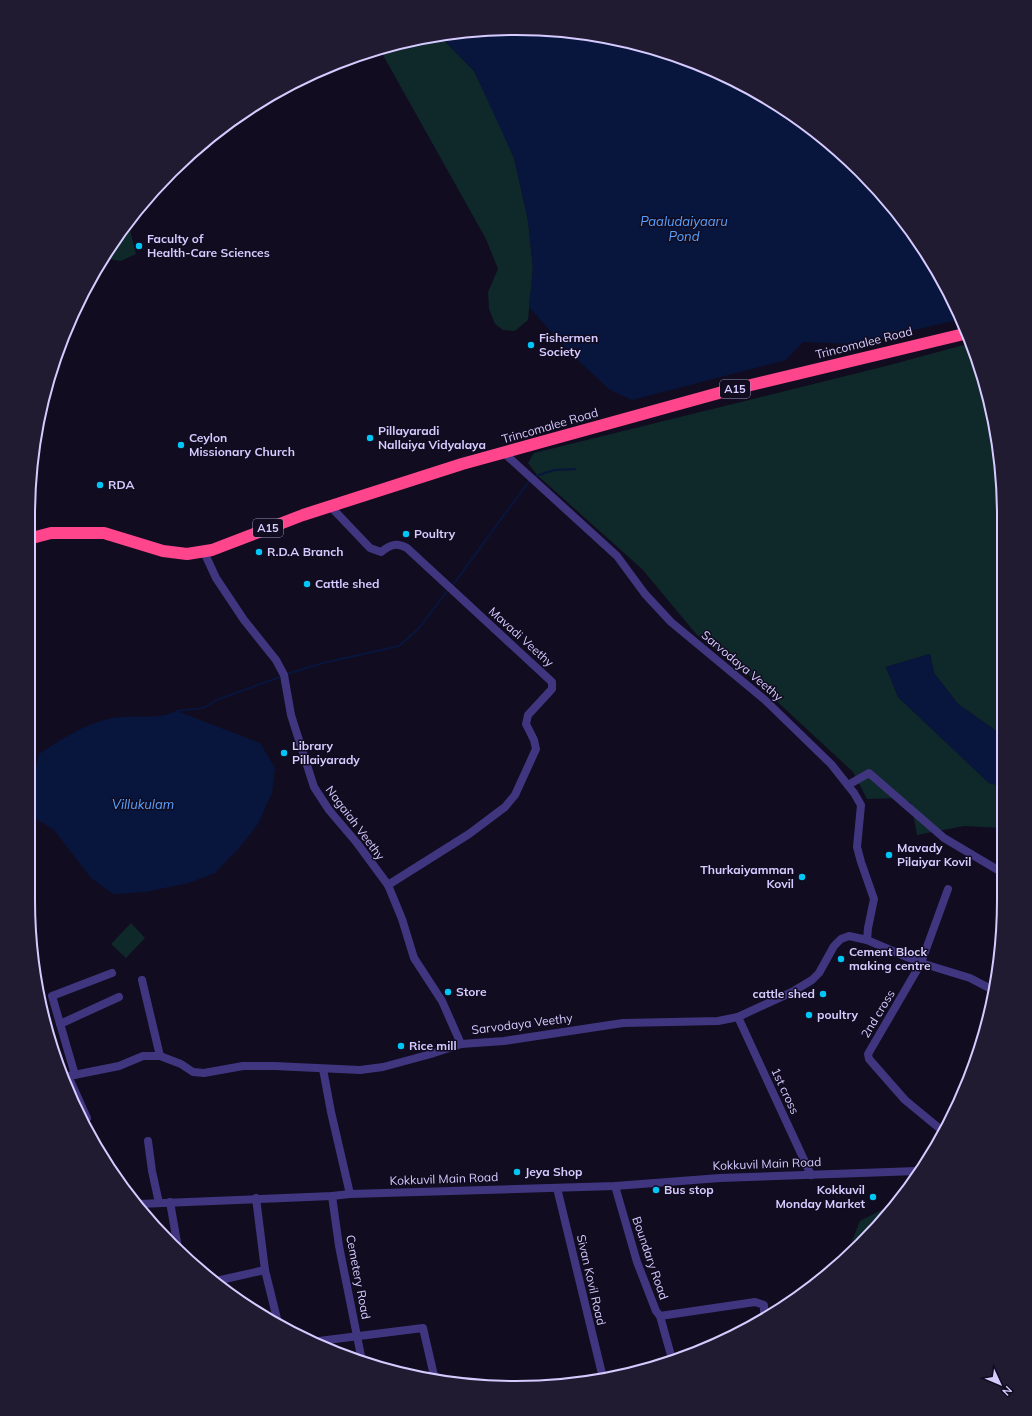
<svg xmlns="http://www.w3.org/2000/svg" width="1032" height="1416" viewBox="0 0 1032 1416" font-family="Mulish,sans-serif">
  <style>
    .green { fill: #0f282a }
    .water { fill: #08163d }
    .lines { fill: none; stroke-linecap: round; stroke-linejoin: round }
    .stream { stroke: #08163d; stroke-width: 2 }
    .minor { stroke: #40367f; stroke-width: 8 }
    .highway { stroke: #ff468d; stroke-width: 12 }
    .poi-dot { fill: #00c6f6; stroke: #110c20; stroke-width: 1.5 }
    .labels { text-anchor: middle; stroke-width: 3; stroke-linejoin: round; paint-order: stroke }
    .shield { fill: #110c20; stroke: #9b92bc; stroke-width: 1 }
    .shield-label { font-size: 11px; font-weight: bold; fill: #d6cbff }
    .poi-label { font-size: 12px; font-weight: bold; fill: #d6cbff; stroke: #110c20; text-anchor: start }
    .street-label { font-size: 12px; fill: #d6cbff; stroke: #110c20 }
    .water-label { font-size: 13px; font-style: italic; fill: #59a2ff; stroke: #110c20 }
    .rim { fill: none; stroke: #d6cbff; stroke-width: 2 }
  </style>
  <rect width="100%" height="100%" fill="#110c20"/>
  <!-- green -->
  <g class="green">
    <polygon points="440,36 474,71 491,102 514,158 528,220 533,268 528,320 515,331 503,330 495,324 489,309 488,292 498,269 486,239 379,48 389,45"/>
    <polygon points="128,222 136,254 121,261 103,258 110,245"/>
    <polygon points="971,343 1000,452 1002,735 958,704 934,673 930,654 886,667 898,697 989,783 1002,786 1002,828 964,826 917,835 911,803 900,798 867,799 853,772 739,666 697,635 642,569 537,475 528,463 534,453 886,366"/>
    <polygon points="131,923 145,938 126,958 111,944"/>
    <polygon points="893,1204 895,1204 883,1222 853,1250 852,1241 860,1221"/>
  </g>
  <!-- water -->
  <g class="water">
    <polygon points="484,29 579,32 673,54 760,93 838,149 903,219 961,319 854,344 803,342 786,360 632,400 610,390 570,353 529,307 533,268 528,220 514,158 474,71 440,36"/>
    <polygon points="930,654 934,673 958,704 1002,735 1002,786 989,783 898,697 886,667"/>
    <path d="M177,711L260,743L275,768L272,793L258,824L240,847L215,873L189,883L145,892L113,894L91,878L54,830L28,814C28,793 35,774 39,754C61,739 94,718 122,717C142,716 158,719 177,711Z"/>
  </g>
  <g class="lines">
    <!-- stream -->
    <g class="stream">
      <polyline points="533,477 554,470 575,469"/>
      <polyline points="452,586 530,480"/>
      <polyline points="287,674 323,663 399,646 418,629 449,589"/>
      <polyline points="177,711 203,708 219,699 283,676"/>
    </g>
    <!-- minor -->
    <g class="minor">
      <polyline points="504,453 617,556 645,594 671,622 765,700 831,764 854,793 861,805 857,847 861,862 874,899 868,928 867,940 921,963 970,978 993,990"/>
      <path d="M330,506L370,548L381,552C390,545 396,542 407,548L552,682V689L528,715L526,724L534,740L536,749L515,795L505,807L469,834L388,885"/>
      <polyline points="204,552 216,578 244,620 276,660 284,675 291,715 314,787 329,810 357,843 388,885 402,919 414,958 442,1001 461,1044"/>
      <polyline points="848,785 869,773 944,838 1003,873"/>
      <polyline points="142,980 160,1056"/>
      <polyline points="738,1017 811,1175"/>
      <polyline points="60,1024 119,997"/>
      <polyline points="323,1069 331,1112 350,1194"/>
      <polyline points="75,1075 52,996 112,973"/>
      <polyline points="68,1076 87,1118"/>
      <polyline points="64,1077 119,1066 143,1056 160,1056 181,1064 193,1072 204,1073 243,1066 274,1066 360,1070 383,1067 431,1054 461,1044 504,1041 623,1023 718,1021 738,1017 792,992 812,980 819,973 834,946 841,939 849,936 867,940"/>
      <polyline points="939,1128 905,1100 869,1059 868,1054 921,963 948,889"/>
      <polyline points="148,1141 152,1171 159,1203"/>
      <polyline points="615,1186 637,1262 656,1311 660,1316 755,1302 764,1305 764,1315"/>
      <polyline points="557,1188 603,1378"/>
      <polyline points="332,1196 339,1246 362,1361"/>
      <polyline points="256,1198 265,1270 278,1323"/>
      <polyline points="170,1202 178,1248"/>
      <polyline points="139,1204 332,1196 350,1194 615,1186 720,1178 917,1171"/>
      <polyline points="216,1281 265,1270"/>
      <polyline points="660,1316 672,1359"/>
      <polyline points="311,1342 423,1328 435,1380"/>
    </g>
    <!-- highway -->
    <polyline class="highway" points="28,539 51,533 104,533 163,551 187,554 212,550 303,515 462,464 726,391 968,333"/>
  </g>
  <!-- markers -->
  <g class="poi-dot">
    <circle cx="139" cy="246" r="4"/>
    <circle cx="531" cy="345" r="4"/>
    <circle cx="370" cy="438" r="4"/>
    <circle cx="181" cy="445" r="4"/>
    <circle cx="100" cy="485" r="4"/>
    <circle cx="406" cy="534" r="4"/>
    <circle cx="259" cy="552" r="4"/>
    <circle cx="307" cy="584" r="4"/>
    <circle cx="284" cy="753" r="4"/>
    <circle cx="889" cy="855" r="4"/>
    <circle cx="802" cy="877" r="4"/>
    <circle cx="841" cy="959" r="4"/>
    <circle cx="448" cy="992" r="4"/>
    <circle cx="823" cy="994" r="4"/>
    <circle cx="809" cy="1015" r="4"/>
    <circle cx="401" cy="1046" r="4"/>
    <circle cx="517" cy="1172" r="4"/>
    <circle cx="656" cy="1190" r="4"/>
    <circle cx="873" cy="1197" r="4"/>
  </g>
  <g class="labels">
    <!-- shield labels -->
    <g class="shield">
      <rect x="720" y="380" width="30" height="18" rx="3"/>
      <rect x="253" y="519" width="30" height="18" rx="3"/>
    </g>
    <g class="shield-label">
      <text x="735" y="393">A15</text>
      <text x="268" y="532">A15</text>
    </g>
    <!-- poi labels -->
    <g class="poi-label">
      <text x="147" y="243">Faculty of<tspan x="147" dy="14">Health-Care Sciences</tspan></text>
      <text x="539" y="342">Fishermen<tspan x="539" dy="14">Society</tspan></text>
      <text x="378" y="435">Pillayaradi<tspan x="378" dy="14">Nallaiya Vidyalaya</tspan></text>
      <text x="189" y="442">Ceylon<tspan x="189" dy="14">Missionary Church</tspan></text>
      <text x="108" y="489">RDA</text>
      <text x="414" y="538">Poultry</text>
      <text x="267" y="556">R.D.A Branch</text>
      <text x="315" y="588">Cattle shed</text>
      <text x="292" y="750">Library<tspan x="292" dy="14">Pillaiyarady</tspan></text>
      <text x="897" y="852">Mavady<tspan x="897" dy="14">Pilaiyar Kovil</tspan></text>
      <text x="794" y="874" text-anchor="end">Thurkaiyamman<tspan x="794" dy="14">Kovil</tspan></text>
      <text x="849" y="956">Cement Block<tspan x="849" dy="14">making centre</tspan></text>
      <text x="456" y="996">Store</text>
      <text x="815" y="998" text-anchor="end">cattle shed</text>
      <text x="817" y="1019">poultry</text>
      <text x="409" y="1050">Rice mill</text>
      <text x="525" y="1176">Jeya Shop</text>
      <text x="664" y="1194">Bus stop</text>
      <text x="865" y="1194" text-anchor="end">Kokkuvil<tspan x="865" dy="14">Monday Market</tspan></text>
    </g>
    <!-- street labels -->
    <g class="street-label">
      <text transform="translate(864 343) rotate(-14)" y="4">Trincomalee Road</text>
      <text transform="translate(550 426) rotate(-16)" y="4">Trincomalee Road</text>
      <text transform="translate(521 637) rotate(42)" y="4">Mavadi Veethy</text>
      <text transform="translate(742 666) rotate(40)" y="4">Sarvodaya Veethy</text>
      <text transform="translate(355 823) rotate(53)" y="4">Nagaiah Veethy</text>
      <text transform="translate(878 1014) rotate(-59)" y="4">2nd cross</text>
      <text transform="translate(522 1024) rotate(-7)" y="4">Sarvodaya Veethy</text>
      <text transform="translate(785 1091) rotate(65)" y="4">1st cross</text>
      <text transform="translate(767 1164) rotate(-2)" y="4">Kokkuvil Main Road</text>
      <text transform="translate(444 1179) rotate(-2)" y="4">Kokkuvil Main Road</text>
      <text transform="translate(650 1258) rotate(71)" y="4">Boundary Road</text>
      <text transform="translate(358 1277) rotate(79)" y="4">Cemetery Road</text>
      <text transform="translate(591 1280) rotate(77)" y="4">Sivan Kovil Road</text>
    </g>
    <!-- water labels -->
    <g class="water-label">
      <text x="684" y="226">Paaludaiyaaru<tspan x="684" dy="15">Pond</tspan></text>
      <text x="143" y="809">Villukulam</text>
    </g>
  </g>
  <!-- crop -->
  <path d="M0 0H1032V1416H0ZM516 35H516A481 481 0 0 1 997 516V900A481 481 0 0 1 516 1381H516A481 481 0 0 1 35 900V516A481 481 0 0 1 516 35Z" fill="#211b32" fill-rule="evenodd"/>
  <path class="rim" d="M516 35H516A481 481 0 0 1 997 516V900A481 481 0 0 1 516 1381H516A481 481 0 0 1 35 900V516A481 481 0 0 1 516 35Z"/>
  <!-- north arrow -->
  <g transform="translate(1000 1384) rotate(134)" stroke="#110c20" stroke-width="3" paint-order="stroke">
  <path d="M0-3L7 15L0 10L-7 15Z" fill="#d6cbff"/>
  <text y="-6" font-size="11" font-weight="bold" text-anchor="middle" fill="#d6cbff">N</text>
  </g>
</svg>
